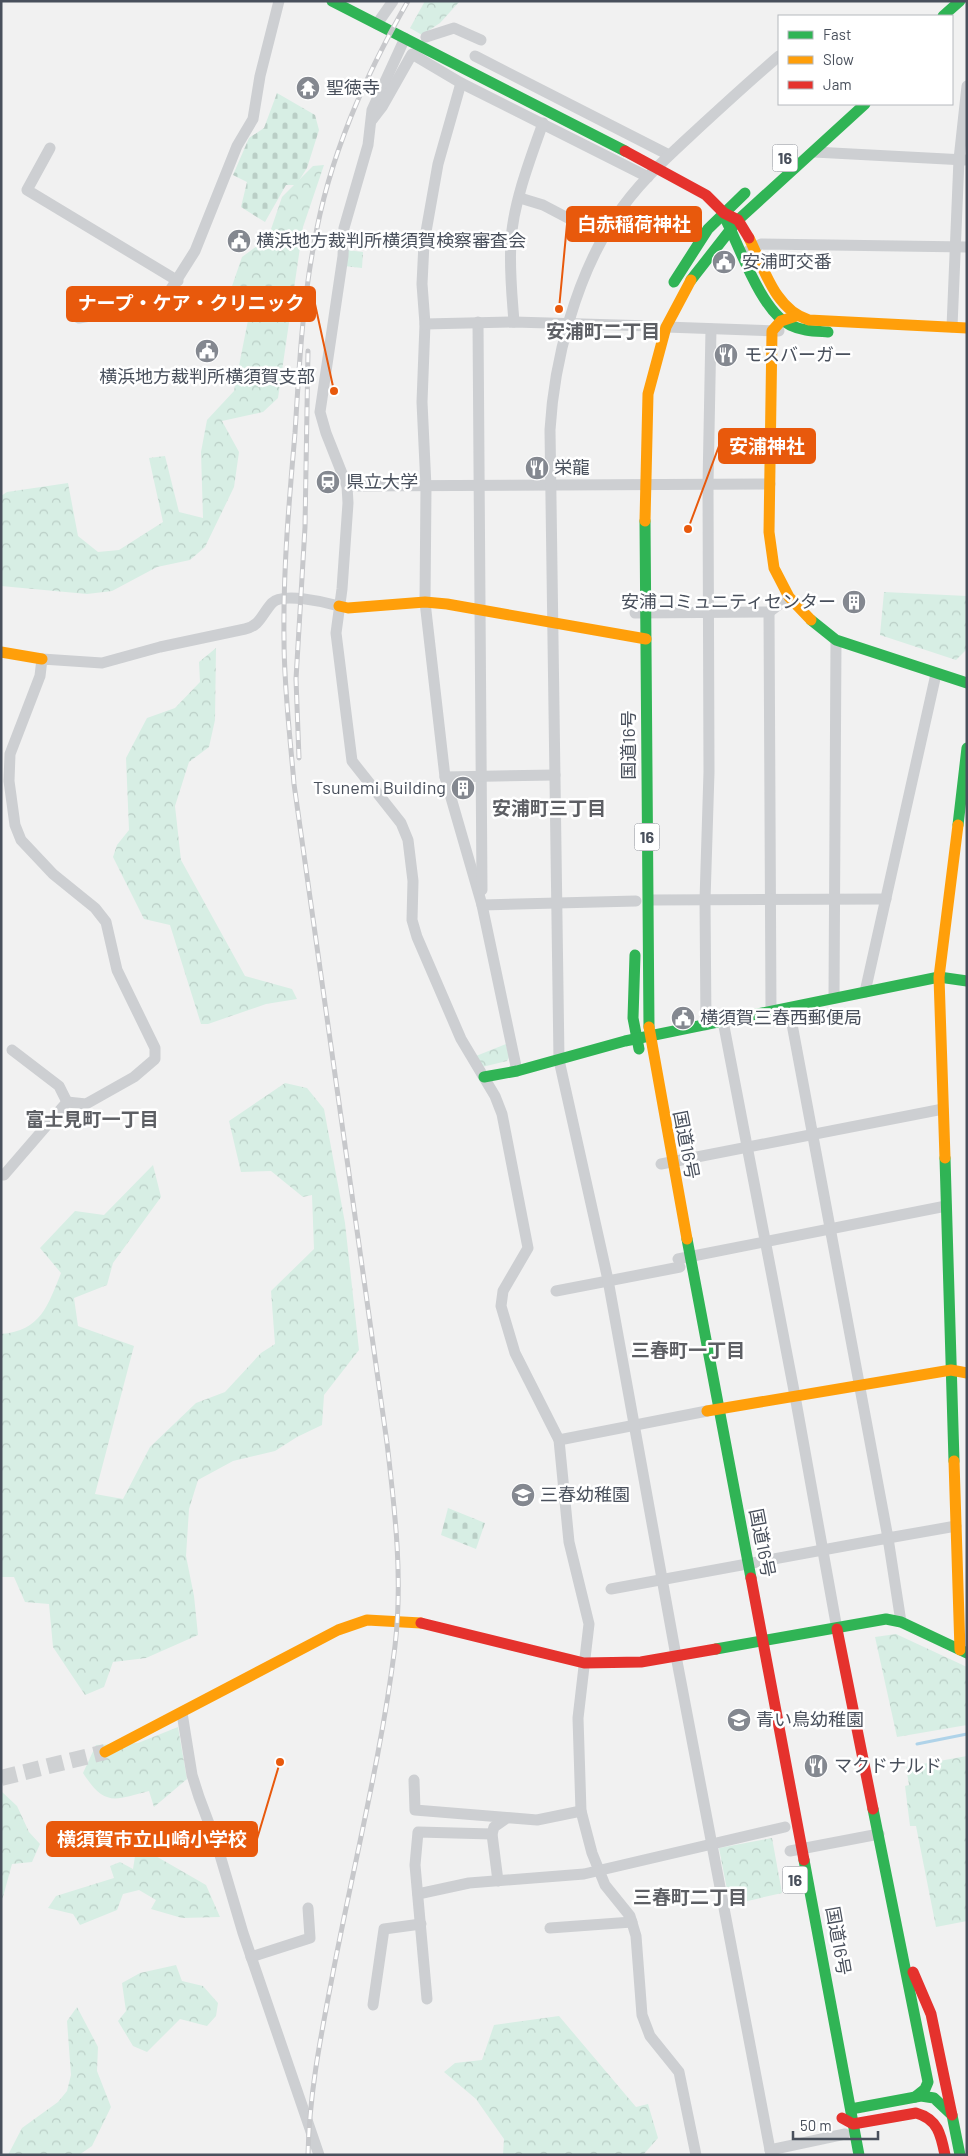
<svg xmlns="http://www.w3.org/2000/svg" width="968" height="2156" viewBox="0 0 968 2156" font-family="Barlow,'Noto Sans JP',sans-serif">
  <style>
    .grass { fill: url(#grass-tufts) }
    .forest { fill: url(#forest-crowns) }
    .cemetery { fill: url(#cemetery-stones) }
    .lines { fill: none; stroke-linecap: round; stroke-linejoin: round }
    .stream { stroke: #afd3e9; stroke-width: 3 }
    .secondary-tunnel { stroke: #cfd1d3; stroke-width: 16; stroke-dasharray: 16 8; stroke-linecap: butt }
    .street { stroke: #cdcfd2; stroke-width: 11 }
    .fast { stroke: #30b455; stroke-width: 11 }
    .slow { stroke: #ff9f0a; stroke-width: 11 }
    .jam { stroke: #e5322d; stroke-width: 11 }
    .rail-casing { stroke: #c7c8cb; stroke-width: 5 }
    .rail { stroke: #fff; stroke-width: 3; stroke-dasharray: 9; stroke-linecap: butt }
    .labels { text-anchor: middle; stroke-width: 5; stroke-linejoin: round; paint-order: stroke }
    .shield { fill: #fff; stroke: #80848d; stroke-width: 1 }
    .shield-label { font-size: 16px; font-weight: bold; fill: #49505c }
    .poi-label { font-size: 18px; fill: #49505c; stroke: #fff; text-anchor: start }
    .street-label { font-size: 18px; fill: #49505c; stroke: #fff }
    .neighbourhood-label { font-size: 19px; font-weight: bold; fill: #5d5f64; stroke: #fff }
    .leader { fill: none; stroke: #e8590c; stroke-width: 2 }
    .callout-dot { fill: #e8590c; stroke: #fff; stroke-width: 2 }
    .callout { fill: #e8590c; stroke: #e8590c; stroke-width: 2 }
    .callout-label { font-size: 19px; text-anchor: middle; font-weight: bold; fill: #fff }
  </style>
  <defs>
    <pattern id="grass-tufts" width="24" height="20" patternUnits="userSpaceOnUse" patternTransform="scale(1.25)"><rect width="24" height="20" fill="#d7eee4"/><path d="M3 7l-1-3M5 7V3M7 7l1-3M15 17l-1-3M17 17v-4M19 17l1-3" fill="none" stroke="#bacec6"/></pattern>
    <pattern id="forest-crowns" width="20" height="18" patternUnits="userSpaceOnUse" patternTransform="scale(1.25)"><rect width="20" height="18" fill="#d7eee4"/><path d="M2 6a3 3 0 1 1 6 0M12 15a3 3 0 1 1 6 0" fill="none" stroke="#bacec6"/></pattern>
    <pattern id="cemetery-stones" width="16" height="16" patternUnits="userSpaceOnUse" patternTransform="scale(1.25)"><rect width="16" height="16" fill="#d7eee4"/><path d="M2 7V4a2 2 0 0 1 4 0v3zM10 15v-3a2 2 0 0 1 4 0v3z" fill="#bacec6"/></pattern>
  </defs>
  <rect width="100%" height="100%" fill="#f1f1f1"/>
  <!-- grass -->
  <polygon class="grass" points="347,250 363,252 362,268 344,266"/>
  <!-- forest -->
  <g class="forest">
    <polygon points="425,1 460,1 440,23 422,35 410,28"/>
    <polygon points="324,165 303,227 278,398 263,412 222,421 239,452 234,487 205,547 190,560 157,567 112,591 87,594 1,586 1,496 7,492 68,483 78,536 98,552 119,550 163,522 149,458 165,456 179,512 203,518 201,452 207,420 234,391 251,305 230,292 242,257 268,238 282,197 313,166"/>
    <polygon points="884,592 967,596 967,649 956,660 880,635"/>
    <polygon points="216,648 215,720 209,747 189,762 175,806 181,860 245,976 292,989 297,999 266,1004 208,1024 201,1024 170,925 144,919 113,857 117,845 129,830 126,758 147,718 175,708 200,682 199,662"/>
    <polygon points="506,1044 509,1057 507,1061 482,1067 476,1056"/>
    <path d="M285,1083L307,1088L324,1109L345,1223L359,1350L324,1395L322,1425L297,1437L275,1451L233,1461L198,1480L189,1509L186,1556L194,1596L198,1635L146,1658L113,1662L104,1687L85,1695L53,1647L49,1604L25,1602L14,1577H1V1334C41,1331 48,1305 61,1273L40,1248L75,1211L104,1215L153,1165L161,1197L113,1263L107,1285L74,1298L78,1326L134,1346L95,1494L123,1499L150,1447L196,1403L225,1392L261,1353L275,1344L271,1291L314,1249L312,1195L303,1197L271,1171L241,1172L229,1121Z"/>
    <polygon points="896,1634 967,1667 967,1725 897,1737 875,1637"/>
    <path d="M178,1727L187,1779L154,1807L149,1791C114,1800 105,1807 83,1773L96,1745L138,1743Z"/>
    <polygon points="967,1756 967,1921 936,1927 916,1826 910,1826 905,1786 909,1785 906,1767"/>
    <polygon points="1,1791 17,1806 29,1832 40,1844 32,1862 12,1864 1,1904"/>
    <polygon points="772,1838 782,1893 730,1905 719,1848"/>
    <polygon points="136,1850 147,1851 206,1885 220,1917 182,1918 151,1909 156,1900 139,1890 123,1894 117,1910 80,1925 73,1914 48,1908 56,1896 114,1878 110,1866 120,1862 133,1869"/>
    <polygon points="176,1965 182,1981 203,1986 218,2003 216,2016 207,2026 180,2019 147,2052 133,2046 118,2021 126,2011 122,1983 140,1973"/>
    <polygon points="77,2007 98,2047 97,2071 111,2107 92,2146 79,2155 8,2155 22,2128 58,2102 67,2091 71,2075 67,2021"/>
    <polygon points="559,2016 636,2107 648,2104 658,2138 643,2155 503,2155 504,2139 476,2099 444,2072 455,2063 482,2060 494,2025"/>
  </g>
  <!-- cemetery -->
  <g class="cemetery">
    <polygon points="277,93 315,115 319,130 307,168 296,185 286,185 265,222 241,207 247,182 233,175 249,138 264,128"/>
    <polygon points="448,1508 485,1523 476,1549 441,1535"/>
  </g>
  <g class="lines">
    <!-- stream -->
    <polyline class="stream" points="917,1744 967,1734"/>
    <!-- secondary-tunnel -->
    <polyline class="secondary-tunnel" points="1,1778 105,1752"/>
    <!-- street -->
    <g class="street">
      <polyline points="377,24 393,1"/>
      <polyline points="426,37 454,28 481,40"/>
      <polyline points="405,38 372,110 368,145 344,228 343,256 320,412 326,433 347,486 348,503 342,589 336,633 352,761 401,823 408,840 413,881 412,920 417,937 461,1039 495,1096 502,1114 528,1248 503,1291 501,1306 515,1353 559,1440 569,1542 589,1624 578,1718 581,1811 592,1853 605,1885 630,1916 636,1936 642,2015 650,2036 679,2072 696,2155"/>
      <polyline points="475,56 669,155"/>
      <polyline points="461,83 438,164 424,243 422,284 425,324 422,402 426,487 425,602 445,777 482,905 517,1071"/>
      <polyline points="372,120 382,107 412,54 461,83 648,177"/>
      <polyline points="50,148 27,190 178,281"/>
      <polyline points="814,152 965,160"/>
      <polyline points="520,198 543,205 604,237"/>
      <polyline points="748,251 761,244 967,247"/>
      <polyline points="73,315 79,318 118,311 157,311 195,251 237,146 253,119 260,76 279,1"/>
      <polyline points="478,322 482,890"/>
      <path d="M514,322C512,295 509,268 511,241C513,204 530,159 543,123"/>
      <polyline points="425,324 514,322 652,326"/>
      <polyline points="666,327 779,331"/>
      <polyline points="952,327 959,159 967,86"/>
      <polyline points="347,486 770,484"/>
      <polyline points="769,612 771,1011"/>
      <polyline points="635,613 769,612 789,597"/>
      <polyline points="445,777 555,775"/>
      <polyline points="649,900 886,899"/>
      <polyline points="482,905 636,901"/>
      <polyline points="865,992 936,674"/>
      <polyline points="834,998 836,640"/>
      <polyline points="789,1008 888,1538 956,1526"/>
      <polyline points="723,1021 795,1396 837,1629"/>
      <polyline points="706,1025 705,900 709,772 708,484 711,329"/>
      <polyline points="12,1050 59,1086 67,1102"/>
      <path d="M67,1102L86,1104L134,1077L155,1059V1048L117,970L106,922L95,908L53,874L21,840L15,825L9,781L10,754L40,676L42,659L102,663L160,647L245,629C260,626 262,614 272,603C282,592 325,602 339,606"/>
      <polyline points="661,1164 943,1109"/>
      <polyline points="1,1175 4,1175 67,1102"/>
      <polyline points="678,1259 946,1206"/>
      <polyline points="556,1291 680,1267"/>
      <polyline points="559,1440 707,1411"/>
      <polyline points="611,1589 888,1538 901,1622"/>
      <polyline points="182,1713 192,1775 199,1797 217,1845 243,1933 319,2155"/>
      <polyline points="414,1780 415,1810 537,1820 581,1811"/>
      <polyline points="790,1851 879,1834"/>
      <polyline points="498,1881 492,1834 494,1827 507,1818"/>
      <polyline points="418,1894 469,1883 584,1874 785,1827"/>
      <polyline points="550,1928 632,1922"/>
      <polyline points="251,1957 310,1938 308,1908"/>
      <polyline points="427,1999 415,1865 418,1832 492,1834"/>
      <polyline points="373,2005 384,1929 421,1924"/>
      <polyline points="770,2150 845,2134"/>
      <path d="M771,2155L676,1656L608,1280L559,1060L550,430C554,360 576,277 615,218C638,182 672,153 703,124C728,101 753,78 779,56"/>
    </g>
    <!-- fast -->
    <g class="fast">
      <polyline points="332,1 625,151"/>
      <polyline points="943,16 960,1"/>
      <path d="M726,220C740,248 762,312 790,325C802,331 815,331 828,332"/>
      <polyline points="691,280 738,220 865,104"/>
      <polyline points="674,282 708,229 745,193"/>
      <polyline points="645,521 649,1027"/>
      <polyline points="811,620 836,640 967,683"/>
      <polyline points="958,825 967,748"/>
      <polyline points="635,955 633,1018 639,1049"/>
      <polyline points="484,1077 517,1071 625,1041 939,977 967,981"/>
      <polyline points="945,1158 954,1461"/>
      <polyline points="687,1239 751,1578"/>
      <polyline points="716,1649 886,1619 901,1622 967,1653"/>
      <polyline points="873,1809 928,2082 925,2089 915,2097"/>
      <polyline points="804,1860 859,2155"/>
      <polyline points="851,2109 921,2096 934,2098 952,2115 960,2155"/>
    </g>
    <!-- slow -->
    <g class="slow">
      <path d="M749,238C764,268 775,310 809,320L967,328"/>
      <polyline points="796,316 781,321 772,331 769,532 774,568 789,597 811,620"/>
      <polyline points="645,521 648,394 666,327 691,280"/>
      <polyline points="339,606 348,608 425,602 447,604 646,639"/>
      <polyline points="1,652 42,659"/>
      <polyline points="649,1027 687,1239"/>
      <polyline points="945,1158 939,977 958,825"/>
      <polyline points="707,1411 951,1370 967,1373"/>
      <polyline points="954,1461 960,1650"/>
      <polyline points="105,1752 338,1630 367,1620 421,1623"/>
    </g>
    <!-- jam -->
    <g class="jam">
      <polyline points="625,151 706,195 724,213 738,220 749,238"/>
      <polyline points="751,1578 804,1860"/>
      <polyline points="421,1623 584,1663 641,1662 716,1649"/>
      <polyline points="837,1629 873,1809"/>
      <polyline points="913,1972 931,2014 952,2115"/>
      <path d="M842,2118L853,2124L916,2113C938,2119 941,2135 945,2155"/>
    </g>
    <!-- rail casing -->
    <g class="rail-casing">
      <g id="rail">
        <polyline points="299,758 296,679 305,527 308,351"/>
        <path d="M308,2155C309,2097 320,2040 331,1983C352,1871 381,1759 395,1646C403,1578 395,1511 387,1443L294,784C290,735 284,688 284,639C283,570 289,502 295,433C299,370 302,307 314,244C329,157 364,78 408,1"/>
      </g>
    </g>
    <!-- rail -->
    <use href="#rail" class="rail"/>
  </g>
  <!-- icons -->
  <defs>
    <g id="temple-disc" transform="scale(1.25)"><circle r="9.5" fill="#848890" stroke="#fff"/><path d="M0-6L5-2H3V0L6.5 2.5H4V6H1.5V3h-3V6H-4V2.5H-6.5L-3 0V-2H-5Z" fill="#fff"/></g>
    <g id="civic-disc" transform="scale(1.25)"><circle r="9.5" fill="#848890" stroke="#fff"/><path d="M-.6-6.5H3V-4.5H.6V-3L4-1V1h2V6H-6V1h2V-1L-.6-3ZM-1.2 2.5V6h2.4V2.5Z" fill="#fff"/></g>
    <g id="restaurant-disc" transform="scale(1.25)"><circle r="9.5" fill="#848890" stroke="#fff"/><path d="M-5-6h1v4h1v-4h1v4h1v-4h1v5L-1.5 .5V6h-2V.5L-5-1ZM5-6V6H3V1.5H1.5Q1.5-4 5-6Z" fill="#fff"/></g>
    <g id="station-disc" transform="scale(1.25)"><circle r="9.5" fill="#848890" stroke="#fff"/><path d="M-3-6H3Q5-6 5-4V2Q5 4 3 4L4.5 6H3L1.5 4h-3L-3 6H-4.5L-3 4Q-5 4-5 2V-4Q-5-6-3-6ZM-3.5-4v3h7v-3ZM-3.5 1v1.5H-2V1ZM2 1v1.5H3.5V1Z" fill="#fff"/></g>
    <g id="building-disc" transform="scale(1.25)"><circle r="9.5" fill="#848890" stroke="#fff"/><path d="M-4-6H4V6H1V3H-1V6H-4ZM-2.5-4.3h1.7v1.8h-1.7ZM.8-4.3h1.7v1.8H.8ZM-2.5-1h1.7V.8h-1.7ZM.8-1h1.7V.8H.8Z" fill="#fff"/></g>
    <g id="school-disc" transform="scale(1.25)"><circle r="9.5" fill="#848890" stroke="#fff"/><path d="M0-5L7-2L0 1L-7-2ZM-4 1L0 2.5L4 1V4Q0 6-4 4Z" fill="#fff"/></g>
  </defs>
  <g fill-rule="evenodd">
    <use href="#temple-disc" x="308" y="88"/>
    <use href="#civic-disc" x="239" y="241"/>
    <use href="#civic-disc" x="724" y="262"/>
    <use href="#civic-disc" x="207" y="351"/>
    <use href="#restaurant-disc" x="726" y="355"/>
    <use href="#restaurant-disc" x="537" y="468"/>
    <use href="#station-disc" x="328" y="482"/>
    <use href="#building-disc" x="854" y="602"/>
    <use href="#building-disc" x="463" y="788"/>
    <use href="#civic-disc" x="683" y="1018"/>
    <use href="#school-disc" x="523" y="1495"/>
    <use href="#school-disc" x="739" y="1720"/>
    <use href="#restaurant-disc" x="816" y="1766"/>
  </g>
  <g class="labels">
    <!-- shield labels -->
    <g class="shield">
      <rect x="772.5" y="144.5" width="25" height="27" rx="4"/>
      <rect x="634.5" y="823.5" width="25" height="27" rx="4"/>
      <rect x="782.5" y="1866.5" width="25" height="27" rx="4"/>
    </g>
    <g class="shield-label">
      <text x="785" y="164">16</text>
      <text x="647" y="843">16</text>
      <text x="795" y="1886">16</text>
    </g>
    <!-- poi labels -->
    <g class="poi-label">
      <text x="326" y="94">聖徳寺</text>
      <text x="256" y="247">横浜地方裁判所横須賀検察審査会</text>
      <text x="742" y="268">安浦町交番</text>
      <text x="744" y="361">モスバーガー</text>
      <text x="207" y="383" text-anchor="middle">横浜地方裁判所横須賀支部</text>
      <text x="554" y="474">栄龍</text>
      <text x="346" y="488">県立大学</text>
      <text x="836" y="608" text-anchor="end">安浦コミュニティセンター</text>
      <text x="446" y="794" text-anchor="end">Tsunemi Building</text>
      <text x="700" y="1024">横須賀三春西郵便局</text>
      <text x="540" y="1501">三春幼稚園</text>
      <text x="756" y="1726">青い鳥幼稚園</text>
      <text x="834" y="1772">マクドナルド</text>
    </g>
    <!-- street labels -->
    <g class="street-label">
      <text transform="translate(629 745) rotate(-90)" y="6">国道16号</text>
      <text transform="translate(686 1145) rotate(79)" y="6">国道16号</text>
      <text transform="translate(762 1543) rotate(79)" y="6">国道16号</text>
      <text transform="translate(838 1941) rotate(80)" y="6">国道16号</text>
    </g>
    <!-- neighbourhood labels -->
    <g class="neighbourhood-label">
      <text x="603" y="338">安浦町二丁目</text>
      <text x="549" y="815">安浦町三丁目</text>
      <text x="92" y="1126">富士見町一丁目</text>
      <text x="688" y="1357">三春町一丁目</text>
      <text x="690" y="1904">三春町二丁目</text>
    </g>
  </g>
  <!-- callouts -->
  <path class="leader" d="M559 309L567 224M334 391L315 304M688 529L719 446M280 1762L257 1839"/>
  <g class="callout-dot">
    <circle cx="559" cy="309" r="5"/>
    <circle cx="334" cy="391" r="5"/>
    <circle cx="688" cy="529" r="5"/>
    <circle cx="280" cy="1762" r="5"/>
  </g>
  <g class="callout">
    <rect x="567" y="207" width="134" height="34" rx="5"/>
    <rect x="67" y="287" width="248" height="34" rx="5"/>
    <rect x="719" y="429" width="96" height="34" rx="5"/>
    <rect x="47" y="1822" width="210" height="34" rx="5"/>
  </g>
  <g class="callout-label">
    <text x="634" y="231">白赤稲荷神社</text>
    <text x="191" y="310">ナープ・ケア・クリニック</text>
    <text x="767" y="453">安浦神社</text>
    <text x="152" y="1846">横須賀市立山崎小学校</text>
  </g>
  <!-- border -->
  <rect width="968" height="2156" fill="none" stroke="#49505c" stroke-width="5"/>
  <!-- legend -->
  <rect x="778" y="15" width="175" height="90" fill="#ffffff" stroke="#b6b9be"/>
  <rect x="788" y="31" width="25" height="8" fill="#30b455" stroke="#b6b9be"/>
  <text x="823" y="40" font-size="15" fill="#49505c">Fast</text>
  <rect x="788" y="56" width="25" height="8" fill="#ff9f0a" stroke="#b6b9be"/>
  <text x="823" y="65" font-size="15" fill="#49505c">Slow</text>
  <rect x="788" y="81" width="25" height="8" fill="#e5322d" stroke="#b6b9be"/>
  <text x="823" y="90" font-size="15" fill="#49505c">Jam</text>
  <!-- scale -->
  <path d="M793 2131v8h85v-8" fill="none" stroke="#49505c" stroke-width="2.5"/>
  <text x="800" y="2131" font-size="15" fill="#49505c" stroke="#ffffff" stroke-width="4" paint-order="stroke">50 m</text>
</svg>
